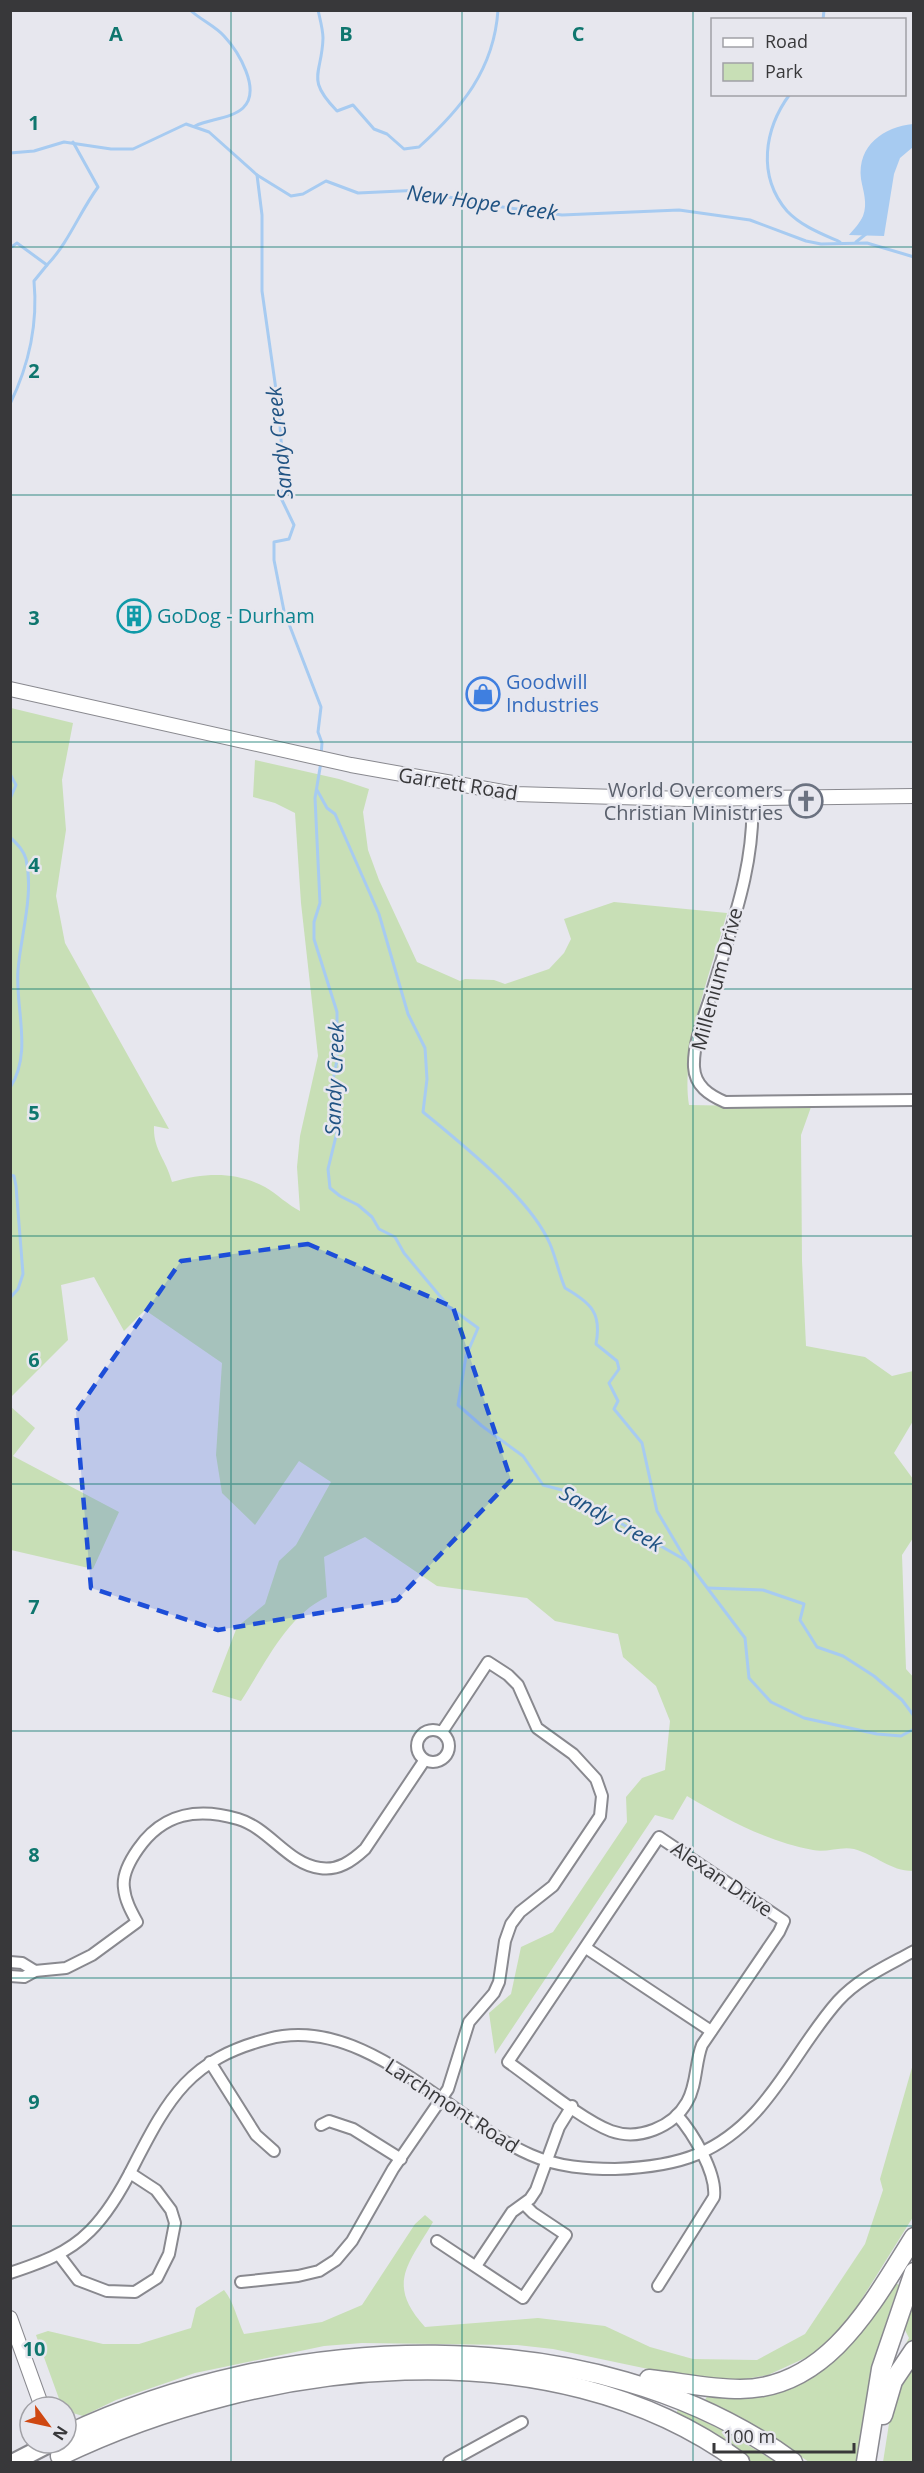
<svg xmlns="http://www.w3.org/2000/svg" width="924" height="2473" viewBox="0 0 924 2473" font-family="'Open Sans',sans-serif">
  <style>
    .green { fill: #c8dfb6 }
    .water { fill: #a7cbf1 }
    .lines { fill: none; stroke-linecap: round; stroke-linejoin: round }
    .stream { stroke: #a7cbf1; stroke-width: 3 }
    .street-casing { stroke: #89898f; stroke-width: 14 }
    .secondary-casing { stroke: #89898f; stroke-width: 16 }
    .primary-casing { stroke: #89898f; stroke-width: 20 }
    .highway-casing { stroke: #89898f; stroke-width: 21 }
    .street { stroke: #fff; stroke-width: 10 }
    .secondary { stroke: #fff; stroke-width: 14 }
    .primary { stroke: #fff; stroke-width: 16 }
    .highway { stroke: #fff; stroke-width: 18 }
    .marked { fill: #1d4ed8; fill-opacity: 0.2; stroke: #1d4ed8; stroke-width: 4.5; stroke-dasharray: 12 8; stroke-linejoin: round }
    .grid { fill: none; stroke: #0f766e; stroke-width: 1.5; stroke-opacity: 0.55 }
    .labels { text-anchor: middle; stroke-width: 5; stroke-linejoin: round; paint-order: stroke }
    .culture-label { font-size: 20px; fill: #0d838f; stroke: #e7e7ee; text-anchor: start }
    .shop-label { font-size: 20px; fill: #366cbe; stroke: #e7e7ee; text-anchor: start }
    .street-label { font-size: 20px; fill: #38383a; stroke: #e7e7ee }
    .worship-label { font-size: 20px; fill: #5b616d; stroke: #e7e7ee; text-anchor: end }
    .water-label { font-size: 21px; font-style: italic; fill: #205383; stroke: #e7e7ee }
    .grid-label { font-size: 20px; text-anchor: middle; font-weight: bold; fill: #0f766e; stroke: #e7e7ee; stroke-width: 5; stroke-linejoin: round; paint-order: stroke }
  </style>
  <rect width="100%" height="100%" fill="#e7e7ee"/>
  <!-- green -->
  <g class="green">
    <path d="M11,708L73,723L62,780L66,830L56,896L65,943L169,1129L154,1126C153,1150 166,1159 172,1182C205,1173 234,1171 265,1187C277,1194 288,1205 300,1211L297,1167L300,1136L318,1056L301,903L295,813L275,803L253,797L255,760L339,779L369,789L363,812L368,850L379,880L417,962L460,981L465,979L494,980L505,984L549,969L564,953L571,939L564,919L614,902L727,913C712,968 680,1050 689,1105L811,1107L801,1135L802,1261L806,1346L865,1357L892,1376L913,1371V1421L894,1453L913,1479V1538L902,1555L906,1669L914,1678L913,1871C890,1871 876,1855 854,1849C841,1846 826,1853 813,1850C768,1842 726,1819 687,1796L673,1820L655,1815L495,2054L489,2013L511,1994L521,1947L553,1932L627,1822L626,1797L642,1778L665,1770L670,1721L656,1686L623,1657L618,1634L555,1621L527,1598L437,1586L365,1537L324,1557L327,1597C287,1615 264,1666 241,1701L212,1692L237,1627L265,1604L279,1561L296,1545L331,1482L299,1461L255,1525L222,1493L216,1455L222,1363L145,1310L124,1331L94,1277L61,1285L68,1340L11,1397Z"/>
    <polygon points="11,1407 35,1428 13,1456 119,1512 93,1569 11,1550"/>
    <path d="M913,2064V2217L850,2318L832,2339L814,2354L768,2375L739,2380L709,2379L672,2374L553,2349L517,2345L362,2343L324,2346L195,2373L116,2400L83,2416L66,2411V2407H62L37,2338L36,2335L48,2331L103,2344H139L191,2328L196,2308L224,2290C234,2302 237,2319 244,2334L322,2322L362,2305L415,2224L425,2215L433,2222C408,2265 386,2284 425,2327L538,2318L605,2326L650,2347L693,2359L757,2360L805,2334L865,2244L883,2190L880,2179Z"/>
    <path d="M892,2281L899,2285C877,2343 864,2401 857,2462H809L754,2425L705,2400L709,2393L782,2386Z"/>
    <polygon points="913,2296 913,2342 905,2353 904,2347 909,2338 903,2326"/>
    <polygon points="913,2360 913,2462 883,2462 893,2398"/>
    <polygon points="678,2409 724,2431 776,2462 752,2462 714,2436 676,2414"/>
  </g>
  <!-- water -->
  <path class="water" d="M913,124V147L900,158L894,174L884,236L849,235C854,229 860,223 863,216C868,203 863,191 861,179C857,145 884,127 913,124Z"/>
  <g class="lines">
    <!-- stream -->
    <g class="stream">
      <path d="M190,10C201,20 215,26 224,36C238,51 262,90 243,108C231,119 209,119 195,126"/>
      <path d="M318,10C320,19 323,30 323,38C322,75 305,78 337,111L353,105L374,129L387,134L404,149L419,147C461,109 494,70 498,10"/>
      <polyline points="823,20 824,10"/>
      <path d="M790,94C764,129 757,176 787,211C801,226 822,234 840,242"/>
      <polyline points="10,153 34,151 64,142 111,149 133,149 186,124 209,132 257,175 291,196 303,194 326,181 358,193 422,190 472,203 562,215 679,210 750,220 806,241 821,244 867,243 914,257"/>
      <polyline points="257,175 262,215 262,291 279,411 283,468 281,498 294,525 289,539 274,542 274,560 284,611 321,707 318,732 322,743 321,756"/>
      <polyline points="856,242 866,234"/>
      <path d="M10,248L17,243L47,265C69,242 79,213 98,187L73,142"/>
      <path d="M10,404C29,365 38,324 34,281L47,265"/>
      <polyline points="321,762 315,798 320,903 314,922 314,939 337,1012 337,1060 331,1090 337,1132 328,1169 330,1188 340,1196 358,1205 372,1217 379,1229 395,1237 404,1253 449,1307 478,1328 466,1356 458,1405 482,1426 523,1456 543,1485 566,1491 588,1512 608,1516 687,1561 745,1638 749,1678 771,1702 804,1718 877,1734 901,1736 914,1729"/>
      <polyline points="10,774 16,785 10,799"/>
      <path d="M317,790L327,808L335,814L379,914L408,1014L425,1048L427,1079L423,1112C462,1144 531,1199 550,1244C556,1258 559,1274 565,1288C591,1303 602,1313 596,1344L617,1361L619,1369L609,1383L618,1401L614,1409L642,1443L657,1511L686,1560"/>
      <path d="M10,837C17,844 23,849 26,859C34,895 21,934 18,970C15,1009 33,1052 10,1088"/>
      <polyline points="10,1175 14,1176 16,1186 23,1274 18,1289 10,1298"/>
      <polyline points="708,1588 763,1590 804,1604 800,1620 817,1647 843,1656 874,1676 902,1700 914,1716"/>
    </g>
    <!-- street casing -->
    <g class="street-casing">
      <g id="street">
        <path d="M752,797C756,865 730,930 711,995C704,1017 693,1043 694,1067C695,1086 709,1095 725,1102L914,1100"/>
        <circle cx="433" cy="1746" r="16"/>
        <path d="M659,1837L784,1921L779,1932L702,2045C695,2063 697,2085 687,2102C673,2127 639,2141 611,2131C582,2120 535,2081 508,2062Z"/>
        <polyline points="586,1948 711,2031"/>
        <polyline points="10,1962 22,1963 35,1971"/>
        <path d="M10,1976L24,1977L35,1971L66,1968L92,1955L137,1922C131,1911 125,1900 124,1888C122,1875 131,1859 138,1849C163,1813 197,1807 238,1819C269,1828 288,1864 320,1868C338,1871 352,1861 365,1849L424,1761"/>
        <polyline points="210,2062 256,2135 274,2151"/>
        <polyline points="321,2125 329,2121 353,2129 401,2159"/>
        <polyline points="437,2241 523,2298 566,2235 533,2213 524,2204"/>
        <polyline points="59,2255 78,2280 107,2291 135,2292 157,2278 169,2254 175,2223 171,2210 156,2190 130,2173"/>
        <polyline points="476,2266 512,2212 530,2199 536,2190 559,2127 572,2106"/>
        <path d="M10,2273C40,2263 67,2254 90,2231C109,2212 122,2189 134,2165C169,2097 190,2059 268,2039C365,2013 450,2120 531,2155C558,2167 587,2169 615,2169C643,2168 672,2165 698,2154C768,2124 791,2054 838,2001C859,1978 887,1966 914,1951"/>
        <polyline points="241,2282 298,2276 319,2271 336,2260 352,2241 393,2169 448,2089 469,2022 494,1993 499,1982 505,1941 511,1924 520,1912 553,1886 600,1816 602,1796 596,1779 573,1754 537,1728 518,1685 508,1675 488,1662 442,1732"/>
        <path d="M658,2286L714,2197C717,2173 693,2133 677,2115"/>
        <polyline points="449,2462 522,2422"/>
      </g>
    </g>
    <!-- secondary casing -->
    <g class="secondary-casing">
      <g id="secondary">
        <polyline points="10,689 351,765 515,794 686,799 914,796"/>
        <polyline points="10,2318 42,2407"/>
      </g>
    </g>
    <!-- primary casing -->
    <g class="primary-casing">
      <polyline id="primary" points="14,2462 51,2443"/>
    </g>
    <!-- highway casing -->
    <g class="highway-casing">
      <g id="highway">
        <path d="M649,2379C679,2382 709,2389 740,2389C828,2389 873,2302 914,2237"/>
        <polyline points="883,2415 893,2381 914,2350"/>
        <path d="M66,2435C283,2332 592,2315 793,2462"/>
        <path d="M60,2456C261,2359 551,2323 740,2462"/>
        <polyline points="866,2462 881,2369 914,2272"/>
      </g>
    </g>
    <!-- street -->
    <use href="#street" class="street"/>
    <!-- secondary -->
    <use href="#secondary" class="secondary"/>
    <!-- primary -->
    <use href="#primary" class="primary"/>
    <!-- highway -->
    <use href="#highway" class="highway"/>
  </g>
  <!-- marked area -->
  <path class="marked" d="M308,1244L453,1307L511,1480L397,1600L218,1630L91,1588L76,1412L181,1261Z"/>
  <!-- grid -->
  <path class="grid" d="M231,10V2462M462,10V2462M693,10V2462M10,247H914M10,495H914M10,742H914M10,989H914M10,1236H914M10,1484H914M10,1731H914M10,1978H914M10,2226H914"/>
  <!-- icons -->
  <defs>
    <g id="building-ring" transform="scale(1.725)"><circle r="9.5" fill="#e7e7ee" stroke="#0f9aa8" stroke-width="1.5"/><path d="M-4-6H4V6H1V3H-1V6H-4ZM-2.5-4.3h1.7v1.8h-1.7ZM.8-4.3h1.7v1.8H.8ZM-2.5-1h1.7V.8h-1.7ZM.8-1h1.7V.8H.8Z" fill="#0f9aa8"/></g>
    <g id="shop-ring" transform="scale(1.725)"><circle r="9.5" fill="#e7e7ee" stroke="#3f7fe0" stroke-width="1.5"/><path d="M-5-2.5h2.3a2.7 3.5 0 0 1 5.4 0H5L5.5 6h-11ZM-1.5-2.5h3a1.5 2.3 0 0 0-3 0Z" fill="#3f7fe0"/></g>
    <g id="church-ring" transform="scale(1.725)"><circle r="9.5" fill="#e7e7ee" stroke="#6b7280" stroke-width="1.5"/><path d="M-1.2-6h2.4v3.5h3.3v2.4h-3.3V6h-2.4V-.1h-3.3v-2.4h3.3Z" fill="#6b7280"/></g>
  </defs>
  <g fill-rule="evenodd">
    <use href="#building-ring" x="134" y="616"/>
    <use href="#shop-ring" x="483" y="694"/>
    <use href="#church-ring" x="806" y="801"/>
  </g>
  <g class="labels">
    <!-- culture labels -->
    <g class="culture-label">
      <text x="157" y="623">GoDog - Durham</text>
    </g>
    <!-- shop labels -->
    <g class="shop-label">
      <text x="506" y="689">Goodwill<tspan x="506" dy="23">Industries</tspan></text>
    </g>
    <!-- street labels -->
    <g class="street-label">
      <text transform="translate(458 784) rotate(9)" y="7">Garrett Road</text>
      <text transform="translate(717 979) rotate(-75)" y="7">Millenium Drive</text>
      <text transform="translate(722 1879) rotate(34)" y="7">Alexan Drive</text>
      <text transform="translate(452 2106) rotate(33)" y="7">Larchmont Road</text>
    </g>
    <!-- worship labels -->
    <g class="worship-label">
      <text x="783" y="797">World Overcomers<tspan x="783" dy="23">Christian Ministries</tspan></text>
    </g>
    <!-- water labels -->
    <g class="water-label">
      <text transform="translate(482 203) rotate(8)" y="7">New Hope Creek</text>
      <text transform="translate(280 443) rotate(-96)" y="7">Sandy Creek</text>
      <text transform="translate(335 1079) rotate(-88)" y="7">Sandy Creek</text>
      <text transform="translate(611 1519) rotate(29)" y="7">Sandy Creek</text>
    </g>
  </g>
  <g class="grid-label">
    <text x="116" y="41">A</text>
    <text x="346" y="41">B</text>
    <text x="578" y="41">C</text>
    <text x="34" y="130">1</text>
    <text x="34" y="378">2</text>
    <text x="34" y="625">3</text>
    <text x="34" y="872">4</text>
    <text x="34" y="1120">5</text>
    <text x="34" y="1367">6</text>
    <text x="34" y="1614">7</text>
    <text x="34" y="1862">8</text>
    <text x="34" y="2109">9</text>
    <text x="34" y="2356">10</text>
  </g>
  <!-- border -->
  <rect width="924" height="2473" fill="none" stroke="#38383a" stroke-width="24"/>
  <!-- legend -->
  <rect x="711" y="18" width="195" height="78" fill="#e7e7ee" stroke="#a1a1a6" stroke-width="1.5"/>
  <rect x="723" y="38" width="30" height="9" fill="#ffffff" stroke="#a1a1a6" stroke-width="1.5"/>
  <text x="765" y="48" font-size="18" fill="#38383a">Road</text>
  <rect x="723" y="63" width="30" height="18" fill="#c8dfb6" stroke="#a1a1a6" stroke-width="1.5"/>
  <text x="765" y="78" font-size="18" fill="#38383a">Park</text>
  <!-- north arrow -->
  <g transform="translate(48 2425) rotate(123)"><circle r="28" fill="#e7e7ee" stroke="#a1a1a6" stroke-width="1.5"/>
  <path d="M0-4.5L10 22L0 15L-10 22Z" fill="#cf4812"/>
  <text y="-9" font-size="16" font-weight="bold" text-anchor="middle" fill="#38383a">N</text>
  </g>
  <!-- scale -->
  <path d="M714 2443v9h140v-9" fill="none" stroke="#38383a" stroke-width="3"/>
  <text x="723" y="2443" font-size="18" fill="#38383a" stroke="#e7e7ee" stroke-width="4.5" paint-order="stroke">100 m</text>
</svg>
